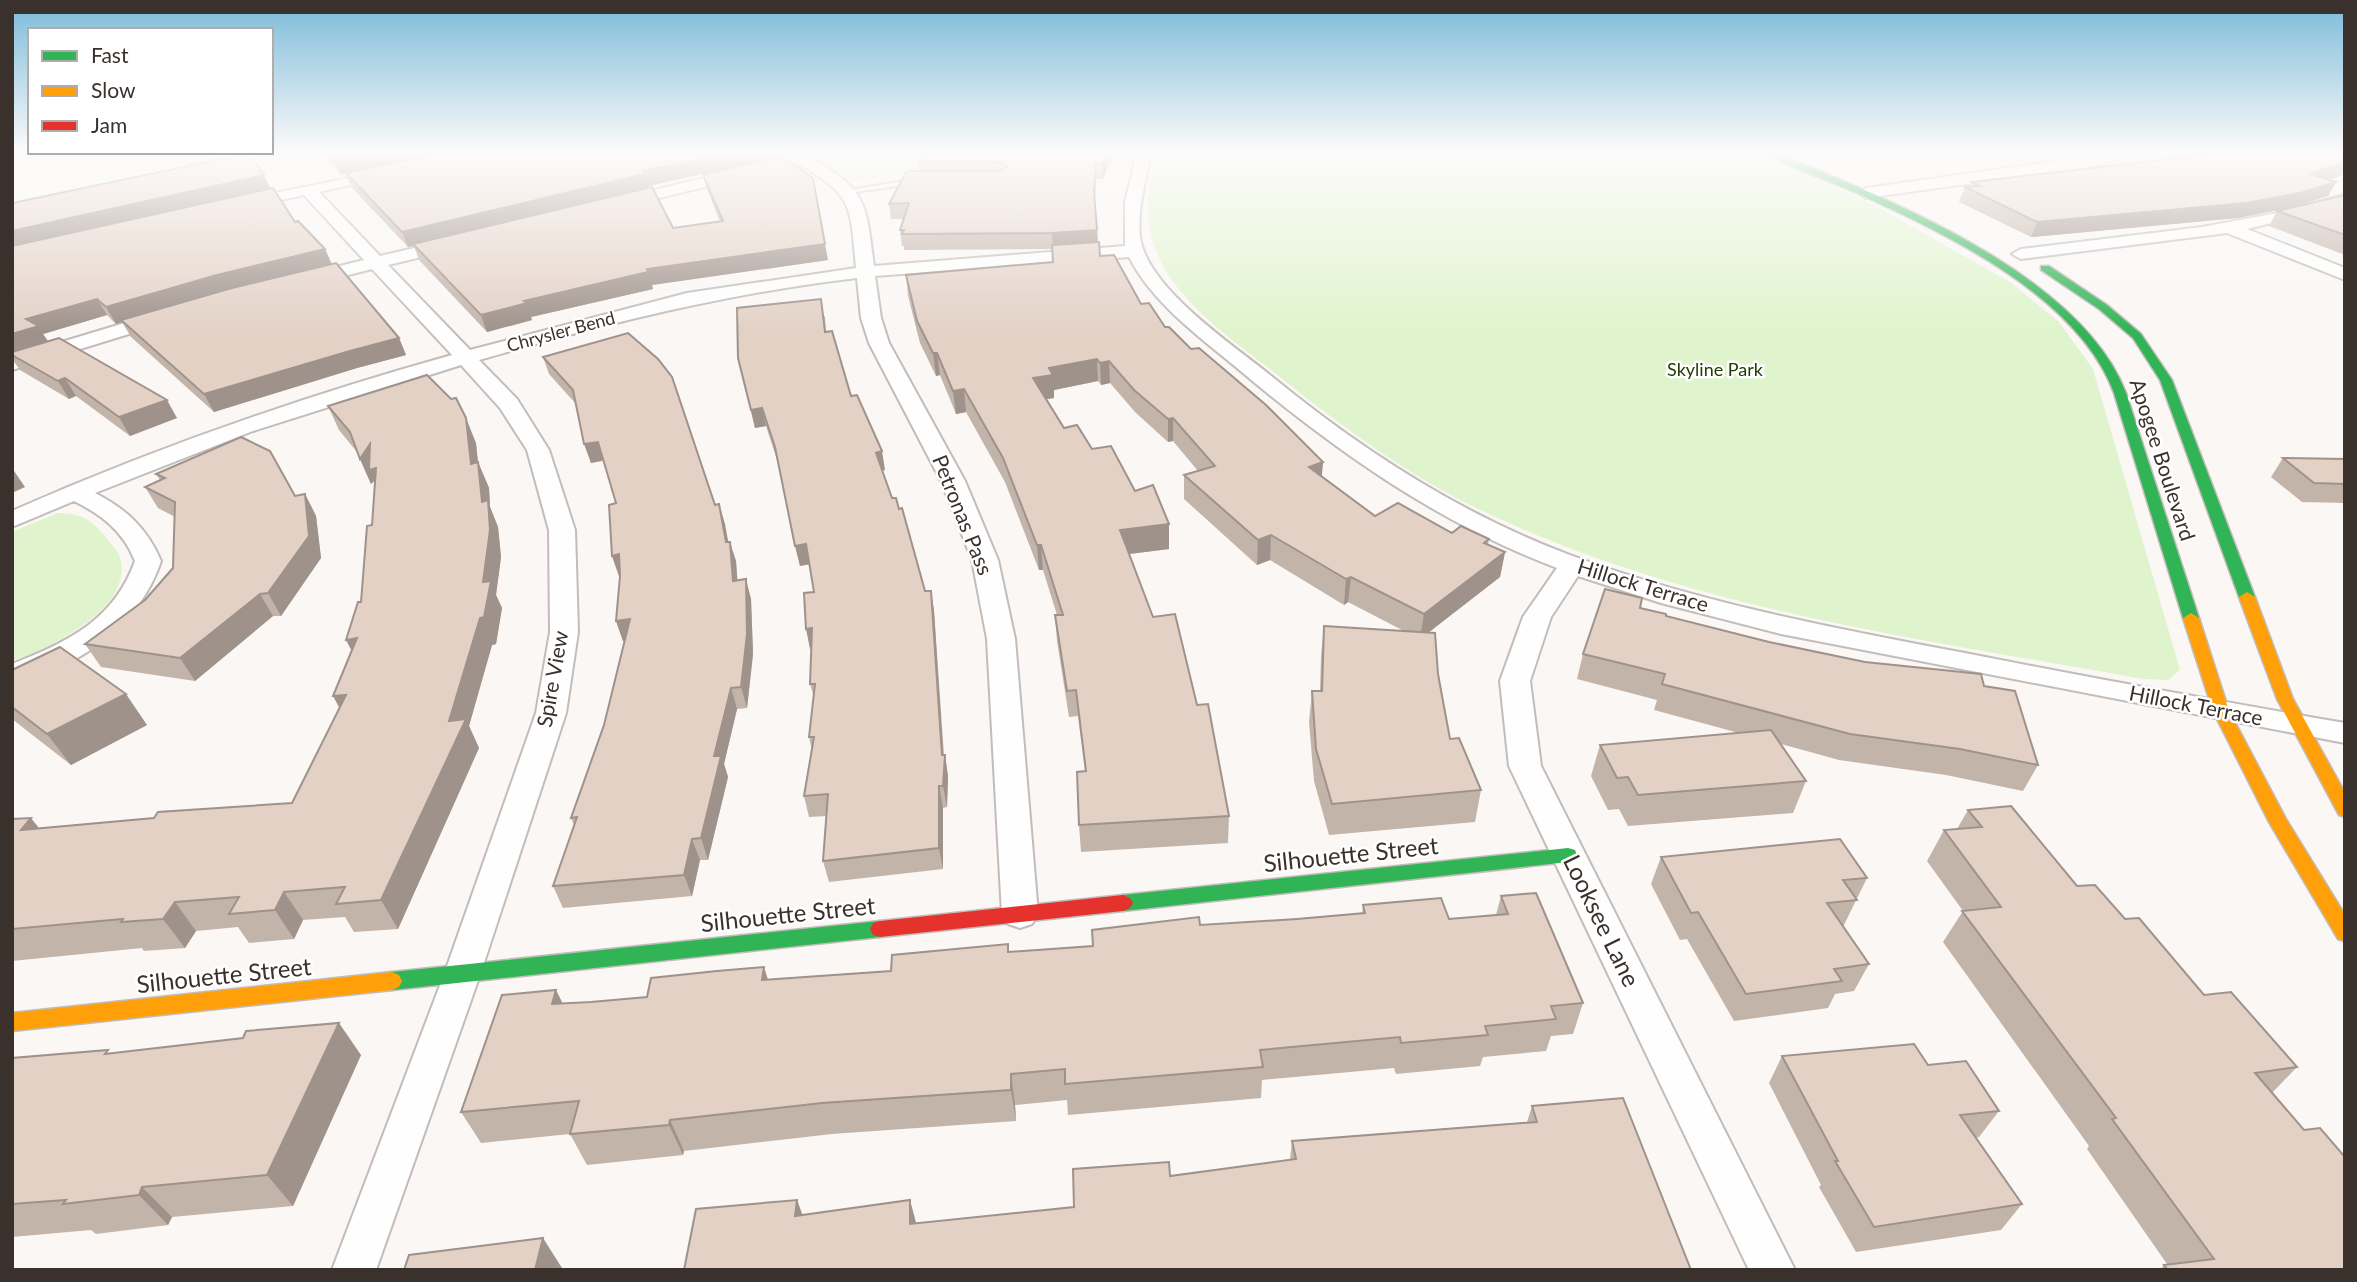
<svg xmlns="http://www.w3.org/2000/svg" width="2357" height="1282" viewBox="0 0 2357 1282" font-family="Lato,sans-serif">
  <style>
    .green { fill: #dff4cd }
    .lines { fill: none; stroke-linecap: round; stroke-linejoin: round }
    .lane-casing { stroke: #c2bdba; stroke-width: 4 }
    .street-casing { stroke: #c2bdba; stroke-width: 4 }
    .fast-casing { stroke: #c2bdba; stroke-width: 3 }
    .slow-casing { stroke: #c2bdba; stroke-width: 3 }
    .jam-casing { stroke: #c2bdba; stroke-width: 3 }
    .lane { fill: #fefefe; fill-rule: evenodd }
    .street { fill: #fefefe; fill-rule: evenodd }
    .fast { fill: #30b455; fill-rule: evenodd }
    .slow { fill: #ff9f0a; fill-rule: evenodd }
    .jam { fill: #e5322d; fill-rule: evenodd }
    .wall { fill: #c3b4aa; fill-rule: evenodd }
    .shaded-wall { fill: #9f928b }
    .building { fill: #e3d1c6; stroke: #9f928b; stroke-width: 2 }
    .labels { text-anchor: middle; stroke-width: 5; stroke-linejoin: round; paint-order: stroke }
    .far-street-label { font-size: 18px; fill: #3a312c; stroke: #fff }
    .far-park-label { font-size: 18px; fill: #213d01; stroke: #fff }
    .street-label { font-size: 21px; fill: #3a312c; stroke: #fff }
    .near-street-label { font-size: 24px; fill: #3a312c; stroke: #fff }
  </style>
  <rect width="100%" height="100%" fill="#faf7f5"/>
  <!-- green -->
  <g class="green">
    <polygon points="843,153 1127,156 1125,165 927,162 921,170 852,181 820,160"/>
    <path d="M1157,153H1761L1874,205L2010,282L2059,322L2093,369L2180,670L2168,680L2143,679C1915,638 1680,608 1470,505C1400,470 1336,422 1275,373C1225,334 1154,288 1148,218C1146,197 1152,174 1157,153Z"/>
    <path d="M58,513C82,513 93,521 107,539C111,544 118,551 120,557C135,608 50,648 12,661V532Z"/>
  </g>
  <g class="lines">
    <!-- lane casing -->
    <g class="lane-casing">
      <polygon id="lane" points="916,179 920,181 919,183 848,193 844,191"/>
    </g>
    <!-- street casing -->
    <g class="street-casing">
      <g id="street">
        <path d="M809,153H833L831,156L814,160C869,191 866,207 874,266L1125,246V202L1137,153H1151C1146,180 1137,209 1140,237C1147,288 1232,344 1270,375C1360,449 1460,514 1570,555C1697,602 1831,628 1965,653C2091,678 2218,701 2345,723V743L1781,634L1661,603L1578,576L1551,617L1530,681L1541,766L1795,1270H1749L1509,766L1500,681L1523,617L1557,568C1435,522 1330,447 1231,363C1194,333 1151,300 1129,257L875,276L881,318L889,343L965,481L998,560L1015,639L1038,914L1032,924L1020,928L1008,924L1002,914L987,639L972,560L941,481L869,343L861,318L857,278C728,293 604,324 479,360L517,399L549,450L575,530L578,632L566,713L481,972L376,1270H332L445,972L536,713L550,632L549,530L527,450L500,408L461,365L253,431L95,493C126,509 147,528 161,561C139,627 78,667 12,684V664C68,642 114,620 135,561C123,531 102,515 74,501L12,527V511C155,448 302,397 452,355L372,269L305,286L299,284L296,280L299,276L364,260L304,195L240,209L234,207V201L390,170V176L319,192L380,256L453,239L459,240L462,244L459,248L388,265L470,350L687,293L856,268C850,206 855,197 799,164L618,208L610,203L612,200Z"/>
        <polygon points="2113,153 2138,153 2095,166 1866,198 1858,193 1866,188"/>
        <polygon points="2345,194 2345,205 2341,206 2247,229 2345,268 2345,280 2227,233 2021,259 2012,254 2021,249 2202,227 2293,210"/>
        <polygon points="161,312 171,318 168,322 12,370 12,357"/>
      </g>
    </g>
    <!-- fast casing -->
    <g class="fast-casing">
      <g id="fast">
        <path d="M1767,153H1777C1888,199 2080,274 2126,393L2199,618L2196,621L2191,623L2183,618L2114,393C2078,295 1944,233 1854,192C1829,181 1788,168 1767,153Z"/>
        <polygon points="2041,266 2049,266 2107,305 2141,334 2172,380 2255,597 2252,600 2247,602 2239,597 2160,380 2133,338 2099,309 2041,270"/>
        <polygon points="1568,848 1575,850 1577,855 1575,860 1568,862 1123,911 1116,908 1113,903 1116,898 1123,895"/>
        <polygon points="880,921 887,923 890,929 887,935 880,937 392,990 385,987 382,981 385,975 392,972"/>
      </g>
    </g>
    <!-- slow casing -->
    <g class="slow-casing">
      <g id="slow">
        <polygon points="2247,592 2255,597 2293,699 2345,793 2345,817 2339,815 2277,699 2239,597"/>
        <polygon points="2191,613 2199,618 2229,711 2286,819 2345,915 2345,941 2338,939 2269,822 2213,711 2183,618"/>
        <polygon points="392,972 399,975 402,981 399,987 392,990 12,1031 12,1013"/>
      </g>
    </g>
    <!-- jam casing -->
    <g class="jam-casing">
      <polygon id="jam" points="1123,895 1130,898 1133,903 1130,908 1123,911 880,937 873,935 870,929 873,923 880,921"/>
    </g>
    <!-- lane -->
    <use href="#lane" class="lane"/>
    <!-- street -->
    <use href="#street" class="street"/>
    <!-- fast -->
    <use href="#fast" class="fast"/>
    <!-- slow -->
    <use href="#slow" class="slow"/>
    <!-- jam -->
    <use href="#jam" class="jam"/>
  </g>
  <!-- wall -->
  <g class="wall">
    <path d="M323,153H780L767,156L768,159L828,260L652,285L653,289L531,317L532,320L487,332L419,260L414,246L408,247L352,188L346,174L341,175L324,157ZM756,162L703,175L707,189L720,222L673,228L648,186Z"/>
    <polygon points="924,153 1113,153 1103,179 1096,179 1095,202 1098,242 1100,256 1141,304 1165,327 1323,462 1321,477 1375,516 1489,539 1488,545 1505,552 1500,577 1428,633 1450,739 1481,790 1475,822 1329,835 1314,781 1309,722 1312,691 1320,691 1321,656 1324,626 1404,631 1348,602 1344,605 1270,560 1257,565 1184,499 1184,475 1198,471 1173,441 1168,442 1135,412 1110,383 1101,385 1098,381 1054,390 1054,398 1046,399 1064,428 1092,449 1135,491 1169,549 1129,554 1153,617 1197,705 1229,816 1228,843 1081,852 1079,825 1085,771 1078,716 1069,717 1057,641 1055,615 1057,615 1043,570 1039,570 1005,482 966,412 956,414 940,375 936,376 920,343 908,296 906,275 1053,262 1053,249 904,250 904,246 902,246 900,230 904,219 891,219 889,204 919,171 918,161"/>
    <polygon points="2219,153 2345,153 2345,174 2328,180 2336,182 2328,196 2295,207 2345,195 2345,255 2269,226 2277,211 2289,208 2238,218 2031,237 1959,202 1965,187 1970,187 1972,182 2219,154"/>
    <polygon points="264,175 270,189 295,222 325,249 332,264 399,338 406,355 357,368 214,412 131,337 122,322 116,324 107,315 43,334 48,341 177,418 130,436 76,396 69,399 20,370 12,359 12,203"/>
    <polygon points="825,316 826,332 851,396 885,470 882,471 925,591 931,591 934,611 944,755 945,755 948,776 947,807 943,808 943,869 829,882 823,861 827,816 809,817 804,796 812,750 809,737 814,697 810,684 812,649 810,649 814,592 809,564 800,566 778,463 766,426 755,428 738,358"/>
    <polygon points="543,357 715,505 719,504 728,542 736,561 737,581 751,599 753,654 747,708 737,709 724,764 728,777 708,860 700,860 692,896 563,908 553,886 574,825 571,818 604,725 624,641 623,641 616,621 620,575 619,576 612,556 616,503 603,461 591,463 576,404 549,374"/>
    <polygon points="328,406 476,443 478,462 489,488 490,507 498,527 501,557 496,595 502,608 496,644 492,645 469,726 479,748 398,929 354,932 345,917 303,920 294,939 249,943 238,927 196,931 185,948 144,951 142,948 12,961 12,819 39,828 154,818 292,803 339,708 361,602 372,525 375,484 374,481 371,484 357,452 339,430"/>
    <polygon points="2283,458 2345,459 2345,503 2302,502 2271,477"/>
    <polygon points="156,474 295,496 305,494 316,516 321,558 281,616 273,616 195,681 101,667 85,644 145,600 173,568 175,517 158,508 145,487 160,480"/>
    <polygon points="1640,608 1666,616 1769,642 1984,686 2038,765 2023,791 1946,775 1839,760 1781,744 1806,781 1793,813 1628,826 1619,809 1608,810 1591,776 1600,745 1739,733 1654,710 1657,700 1577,679 1583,654"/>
    <polygon points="12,670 147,725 71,765 12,719"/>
    <polygon points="1968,810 2125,919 2204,995 2297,1067 2272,1093 2345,1270 2160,1270 2164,1265 2167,1264 2087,1149 2089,1146 1943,942 1963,911 1927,861 1944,830 1957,829"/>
    <polygon points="1661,857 1867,878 1843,927 1869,964 1854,991 1835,994 1828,1008 1734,1021 1687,939 1680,940 1651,884"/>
    <polygon points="1501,896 1583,1003 1573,1034 1551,1036 1546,1051 1483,1057 1480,1066 1396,1074 1394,1068 1262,1080 1261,1098 1068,1115 1067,1100 1015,1105 1016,1121 832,1134 684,1151 683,1155 587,1165 570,1134 481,1143 461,1112 563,1003 591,1002 647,997 768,980 891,971 1009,952 1093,946 1200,925 1362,914 1363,905 1449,919 1496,915"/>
    <polygon points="111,1054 361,1055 293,1206 172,1217 168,1225 96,1234 91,1230 12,1237 12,1058"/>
    <polygon points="1782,1056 1928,1065 1999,1111 1979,1137 1976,1138 2022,1204 2001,1230 1856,1252 1819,1187 1821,1185 1769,1083"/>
    <polygon points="1532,1106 1691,1270 684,1270 797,1200 802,1215 916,1223 1074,1207 1170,1176 1290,1160 1292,1141 1527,1122"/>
  </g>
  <!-- shaded-wall -->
  <g class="shaded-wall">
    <polygon points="376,153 450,153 341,175 335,161"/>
    <polygon points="731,153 780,153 767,156 768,159 648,186 649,189 408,247 402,232 643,171"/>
    <polygon points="1107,153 1113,153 1103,179 1102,164"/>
    <polygon points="2345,162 2345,174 2302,189 2310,174"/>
    <polygon points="1096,164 1096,179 1094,207 1094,192"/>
    <polygon points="264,175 271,190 12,249 12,231"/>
    <polygon points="2336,182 2328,196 2292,207 2238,218 2031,237 2037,222"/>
    <polygon points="1097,230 1098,246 1053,249 1052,233"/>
    <polygon points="825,244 828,260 652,285 653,289 531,317 532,320 487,332 481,315 524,301 647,269"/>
    <polygon points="325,249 332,265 225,291 116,324 106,307 217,275"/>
    <polygon points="97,299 107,315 43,334 49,343 12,354 12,334 26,319"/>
    <polygon points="399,338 406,355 357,368 214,412 204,394 350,351"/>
    <polygon points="933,353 937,353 940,375 936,376"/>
    <polygon points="1097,359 1098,381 1054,390 1054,398 1035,401 1033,378 1049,368"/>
    <polygon points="1109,361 1110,383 1101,385 1100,363"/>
    <polygon points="65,378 76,396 69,399 58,381"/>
    <polygon points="964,389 966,412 956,414 953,391"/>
    <polygon points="167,400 177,418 130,436 119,417"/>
    <polygon points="762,408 766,426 755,428 751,410"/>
    <polygon points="466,418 476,443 480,484 478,462 489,488 490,507 498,527 501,557 496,595 502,608 496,644 492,645 469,726 479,748 398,929 381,900 449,721 482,502 471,464"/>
    <polygon points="1173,418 1173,441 1168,442 1168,419"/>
    <polygon points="598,442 604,460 591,463 584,444"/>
    <polygon points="370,444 381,470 381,496 374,481 371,484 360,459"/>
    <polygon points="882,451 885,470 879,471 876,453"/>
    <polygon points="1323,462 1321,486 1309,467"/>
    <polygon points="12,468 25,487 12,493"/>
    <polygon points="305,494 316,516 321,558 281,616 268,593"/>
    <polygon points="719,504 725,524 732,562 726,542"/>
    <polygon points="1169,524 1169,549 1121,555 1120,530"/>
    <polygon points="1271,535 1270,560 1257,565 1258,540"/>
    <polygon points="730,542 736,561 739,601 733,581"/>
    <polygon points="806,544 811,564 800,566 795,546"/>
    <polygon points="1037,545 1041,545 1043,570 1039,570"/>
    <polygon points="1505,552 1500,577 1420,639 1424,614"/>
    <polygon points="619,554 625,574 619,576 612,556"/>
    <polygon points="1351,577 1348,602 1344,605 1346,579"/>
    <polygon points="746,579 751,599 753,654 747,708 741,687"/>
    <polygon points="931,591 934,611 944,766 945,755 948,776 947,807 943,786"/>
    <polygon points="260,594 273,616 195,681 180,658"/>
    <polygon points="630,619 636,639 623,641 616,621"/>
    <polygon points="812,628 817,648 810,649 806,629"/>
    <polygon points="357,638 360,667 346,640"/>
    <polygon points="731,688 737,709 724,764 728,777 708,860 701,838 714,756"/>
    <polygon points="126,694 147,725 71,765 47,734"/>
    <polygon points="346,695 348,724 333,696"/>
    <polygon points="939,786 943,808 943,869 939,848"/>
    <polygon points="31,818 54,847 21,830"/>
    <polygon points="692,839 700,860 692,896 684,875"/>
    <polygon points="284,892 303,920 294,939 275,910"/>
    <polygon points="175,902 196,931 185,948 163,919"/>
    <polygon points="764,967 774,999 762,980"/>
    <polygon points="556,990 572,1022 552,1004"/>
    <polygon points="339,1023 361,1055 293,1206 267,1175"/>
    <polygon points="1011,1074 1015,1105 1016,1121 1011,1090"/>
    <polygon points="670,1120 684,1151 683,1155 669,1125"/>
    <polygon points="142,1187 172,1217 168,1225 139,1195"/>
    <polygon points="797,1200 808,1230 795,1216"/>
    <polygon points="910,1200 918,1230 910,1224"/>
    <polygon points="543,1238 562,1268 562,1270 535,1270"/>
  </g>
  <!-- building -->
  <g class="building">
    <polygon points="250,153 264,175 12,231 12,203"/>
    <polygon points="328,153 376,153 335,161"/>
    <polygon points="442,153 731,153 643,171 645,174 402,232 346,173"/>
    <polygon points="924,153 1107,153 1102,164 1096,164 1094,192 1097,230 1052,233 902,234 904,230 900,230 909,203 889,204 906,172 910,171 1001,171 1007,167 1001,162 918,161"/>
    <polygon points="2223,153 2345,153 2345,162 2310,174 2336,182 2300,193 2246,203 2037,222 1965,187 1980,186 1972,182"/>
    <polygon points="781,156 813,178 825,244 647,269 648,272 524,301 527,303 481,315 413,244 652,187 673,228 723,221 703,175"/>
    <polygon points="273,188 295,222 298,221 325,249 217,275 106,307 97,299 26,319 39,326 12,334 12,246"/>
    <polygon points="2345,195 2345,235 2277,211"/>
    <polygon points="1099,242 1100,256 1114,255 1141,304 1149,303 1165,327 1169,327 1191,349 1199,348 1266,405 1323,462 1309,467 1375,516 1398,503 1452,533 1461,526 1489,539 1484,543 1505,552 1424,614 1351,577 1346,579 1271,535 1258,540 1184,475 1215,466 1173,418 1168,419 1134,390 1109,361 1100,363 1097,359 1049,368 1053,375 1033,378 1064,428 1077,425 1092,449 1111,446 1135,491 1153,485 1169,524 1120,530 1153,617 1175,614 1197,705 1208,704 1229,816 1079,825 1077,772 1086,771 1076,690 1067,691 1055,615 1063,615 1041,545 1037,545 1003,458 964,389 953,391 937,353 933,353 917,321 906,275 1053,262 1052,245"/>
    <polygon points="336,263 399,338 350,351 204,394 121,320 232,288"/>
    <polygon points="821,299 825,332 832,331 851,396 857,395 882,451 876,453 892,498 896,498 899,509 902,508 925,591 931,591 942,755 945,755 943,786 939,786 939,848 823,861 828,794 804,796 814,737 809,737 815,684 810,684 812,628 806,629 804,593 814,592 806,544 795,546 775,447 762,408 751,410 738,358 737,308"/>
    <polygon points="628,333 658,359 672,377 715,505 719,504 726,542 730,542 733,581 746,579 747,634 741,687 731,688 714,756 721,756 701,838 692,839 684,875 553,886 577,817 571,818 604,725 630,619 616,621 620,576 619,554 612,556 609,505 616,503 598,442 584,444 573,390 543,357"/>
    <polygon points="59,338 167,400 119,417 65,378 58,381 12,355 12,352"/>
    <polygon points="427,375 451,399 456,398 466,418 471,464 478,462 482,502 488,500 490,530 483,582 491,581 484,617 480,618 449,721 466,719 381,900 336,904 345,887 284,892 275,910 229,914 239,897 175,902 163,919 121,922 123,919 12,929 12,819 31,818 21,830 154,818 158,812 292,803 346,695 333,696 357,638 346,640 358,602 361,602 367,526 372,525 376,468 369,470 370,444 360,459 350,432 328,406"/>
    <polygon points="241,437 270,451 295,496 305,494 309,536 268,593 260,594 180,658 85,644 145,600 173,568 175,502 145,487 165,478 156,474"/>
    <polygon points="2283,458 2345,459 2345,484 2314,483"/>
    <polygon points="1605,589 1642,598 1640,608 1666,614 1666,616 1769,642 1865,662 1981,674 1984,686 2015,691 2038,765 1960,749 1850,734 1662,684 1665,674 1583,654"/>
    <polygon points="1324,626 1435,633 1438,674 1450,739 1459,738 1481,790 1332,804 1316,749 1312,691 1322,691"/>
    <polygon points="60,647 126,694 47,734 12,707 12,670"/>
    <polygon points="1771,730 1806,781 1638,795 1628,777 1617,778 1600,745"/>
    <polygon points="2011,806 2077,886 2095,885 2125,919 2139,918 2204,995 2231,992 2297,1067 2255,1073 2304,1130 2320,1128 2345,1157 2345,1270 2168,1270 2164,1265 2214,1259 2112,1119 2116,1118 1962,911 2001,907 1944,830 1982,827 1968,810"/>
    <polygon points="1840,839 1867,878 1843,880 1857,900 1827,903 1869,964 1834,969 1842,981 1746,994 1698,912 1691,913 1661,857"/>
    <polygon points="1536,893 1583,1003 1551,1006 1556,1019 1485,1026 1488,1035 1401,1043 1400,1037 1260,1050 1263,1067 1065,1084 1065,1069 1011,1074 1011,1090 822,1103 670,1120 669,1125 570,1134 579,1101 461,1112 502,995 556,990 552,1004 591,1002 647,997 651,978 717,971 764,967 762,980 891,971 892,955 1008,944 1008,952 1093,946 1092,930 1199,917 1200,925 1297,919 1365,913 1363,905 1441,898 1449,919 1508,914 1501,896"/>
    <polygon points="339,1023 267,1175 142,1187 139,1195 63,1204 66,1200 12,1204 12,1058 108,1050 105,1054 243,1038 246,1031"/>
    <polygon points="1914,1044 1928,1065 1966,1061 1999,1111 1960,1115 2022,1204 1874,1227 1835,1161 1838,1161 1782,1056"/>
    <polygon points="1623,1098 1691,1270 684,1270 696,1209 797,1200 795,1216 910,1200 910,1224 1074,1207 1073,1169 1169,1162 1170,1176 1296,1159 1292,1141 1537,1122 1532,1106"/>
    <polygon points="543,1238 535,1270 404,1270 409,1255"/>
  </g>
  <!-- sky -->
  <linearGradient id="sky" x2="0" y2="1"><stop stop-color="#7bbad9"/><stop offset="0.46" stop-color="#fdfbfa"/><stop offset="1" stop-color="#fdfbfa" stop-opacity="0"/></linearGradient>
  <rect width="2357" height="332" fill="url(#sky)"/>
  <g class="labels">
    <!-- far-street labels -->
    <g class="far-street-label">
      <text transform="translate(561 332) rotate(-15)" y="6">Chrysler Bend</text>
    </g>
    <!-- far-park labels -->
    <g class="far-park-label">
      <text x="1715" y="376">Skyline Park</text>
    </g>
    <!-- street labels -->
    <g class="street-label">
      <text transform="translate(2162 460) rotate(72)" y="7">Apogee Boulevard</text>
      <text transform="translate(962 515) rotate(68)" y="7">Petronas Pass</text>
      <text transform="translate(1643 586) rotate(17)" y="7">Hillock Terrace</text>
      <text transform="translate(553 679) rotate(-80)" y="7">Spire View</text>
      <text transform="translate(2196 706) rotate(11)" y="7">Hillock Terrace</text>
    </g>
    <!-- near-street labels -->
    <g class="near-street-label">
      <text transform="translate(1351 855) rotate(-6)" y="8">Silhouette Street</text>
      <text transform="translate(788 915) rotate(-6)" y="8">Silhouette Street</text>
      <text transform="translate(1601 921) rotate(64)" y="8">Looksee Lane</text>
      <text transform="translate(224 976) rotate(-6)" y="8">Silhouette Street</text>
    </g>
  </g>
  <!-- border -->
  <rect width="2357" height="1282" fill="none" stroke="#3a312c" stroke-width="28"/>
  <!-- legend -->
  <rect x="28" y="28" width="245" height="126" fill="#ffffff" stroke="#b0adab" stroke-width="2"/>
  <rect x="42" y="51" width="35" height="10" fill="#30b455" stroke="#b0adab" stroke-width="2"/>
  <text x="91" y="63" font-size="21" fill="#3a312c">Fast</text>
  <rect x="42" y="86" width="35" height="10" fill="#ff9f0a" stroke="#b0adab" stroke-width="2"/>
  <text x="91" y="98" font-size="21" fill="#3a312c">Slow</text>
  <rect x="42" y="121" width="35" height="10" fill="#e5322d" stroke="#b0adab" stroke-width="2"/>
  <text x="91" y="133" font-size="21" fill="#3a312c">Jam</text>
</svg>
